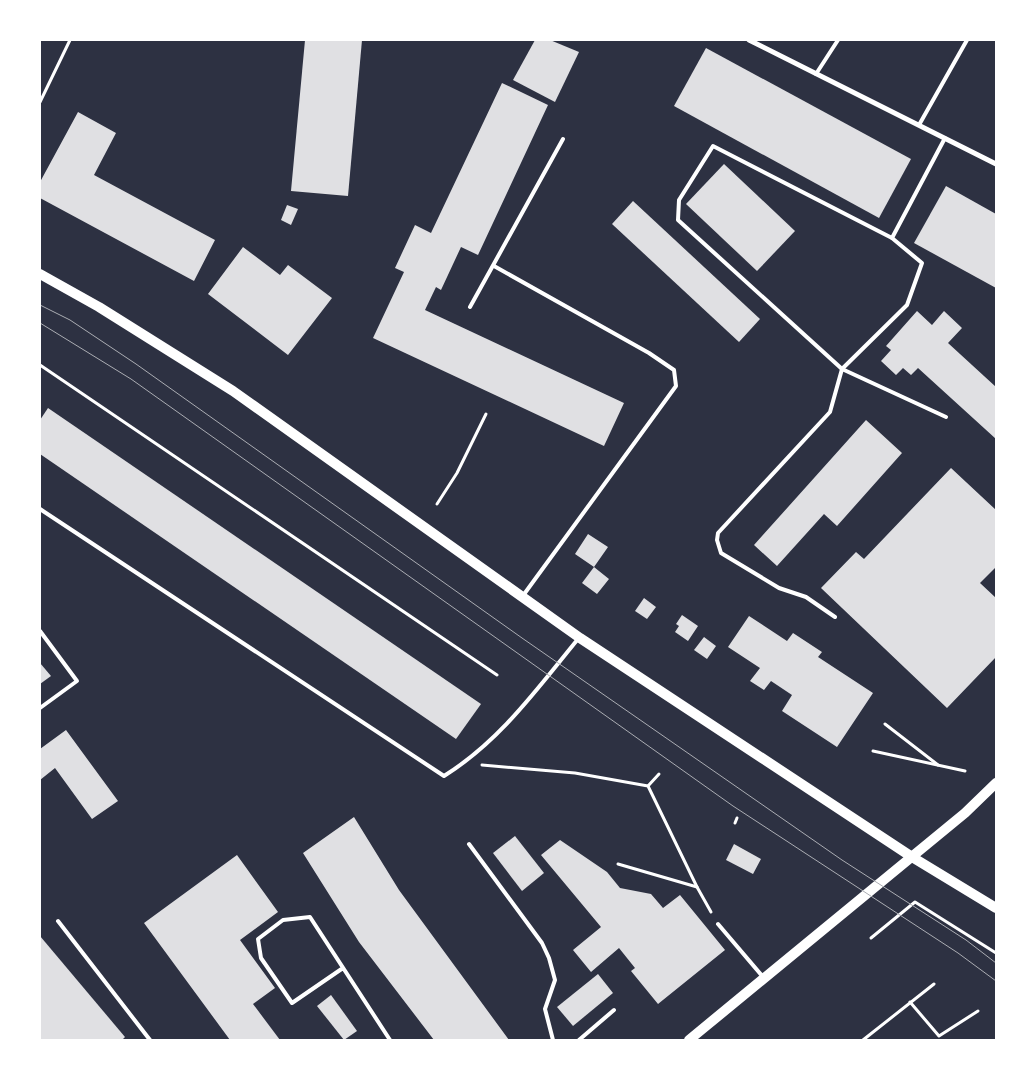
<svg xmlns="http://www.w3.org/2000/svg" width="1036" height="1080" viewBox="0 0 1036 1080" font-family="Roboto,sans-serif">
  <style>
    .building { fill: #e0e0e3 }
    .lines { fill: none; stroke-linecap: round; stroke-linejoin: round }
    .path { stroke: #fff; stroke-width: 3 }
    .service { stroke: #fff; stroke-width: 4 }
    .minor { stroke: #fff; stroke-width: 5 }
    .secondary { stroke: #fff; stroke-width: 10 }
    .tram { stroke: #abadb3; stroke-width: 1 }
  </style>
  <rect width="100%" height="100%" fill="#2d3142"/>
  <!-- building -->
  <g class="building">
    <polygon points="305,40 362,40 348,196 291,191"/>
    <polygon points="535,40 550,40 579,52 555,102 513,80"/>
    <polygon points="706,48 911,159 879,218 674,106"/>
    <polygon points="502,83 548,105 478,255 461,247 441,290 436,287 425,310 624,403 604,446 373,338 404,272 395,268 415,225 431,233"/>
    <polygon points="78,112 116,133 94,175 215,240 194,281 40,198 40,182"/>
    <polygon points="724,164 795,231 757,271 686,204"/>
    <polygon points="946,186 996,214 996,288 914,243"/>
    <polygon points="633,201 760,319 739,342 612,224"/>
    <polygon points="287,205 298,209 291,225 281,220"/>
    <polygon points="243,247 280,275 288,265 332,298 288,355 208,294"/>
    <polygon points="917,311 932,325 944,311 962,328 948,343 996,387 996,439 918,368 911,375 903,368 896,375 881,361 891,350 886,346"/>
    <polygon points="48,408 481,704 456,739 40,454 40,420"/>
    <polygon points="866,420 902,453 837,526 824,514 777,566 754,545"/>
    <polygon points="951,468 996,510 996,567 980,583 996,598 996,657 947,708 821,588 856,552 864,559"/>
    <polygon points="588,534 608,547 594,567 609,579 597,594 582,583 594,567 575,554"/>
    <polygon points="644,598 656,607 647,619 635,611"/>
    <polygon points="682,615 698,626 688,641 675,632 679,626 676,624"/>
    <polygon points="749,616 787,641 793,633 822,652 818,657 873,693 837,747 782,711 792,695 771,681 764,690 750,681 760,668 728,647"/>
    <polygon points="704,637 716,646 707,659 694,650"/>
    <polygon points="40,663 51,676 40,684"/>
    <polygon points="66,730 118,801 92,819 55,768 40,780 40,749"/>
    <polygon points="354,817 399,890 509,1040 434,1040 359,942 303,853"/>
    <polygon points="515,836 544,873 522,891 493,853"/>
    <polygon points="560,840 607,872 620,888 651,894 663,908 680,895 725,950 658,1004 631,971 635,968 619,948 591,972 573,950 601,927 541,855"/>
    <polygon points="734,844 761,859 753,874 726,860"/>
    <polygon points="237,855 278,912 240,940 275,988 253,1004 280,1040 230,1040 144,923"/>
    <polygon points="40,936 125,1037 122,1040 40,1040"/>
    <polygon points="598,974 613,993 573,1026 557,1007"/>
    <polygon points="331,995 357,1031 344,1040 317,1006"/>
  </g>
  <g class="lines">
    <!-- path -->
    <g class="path">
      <polyline points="40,102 70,40"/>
      <polyline points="40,365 497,675"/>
      <polyline points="437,504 457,473 486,414"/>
      <polyline points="885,724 938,765"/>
      <polyline points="873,751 965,771"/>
      <polyline points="482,765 575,773 648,786 697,887"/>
      <polyline points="648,786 659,774"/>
      <polyline points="735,823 737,818"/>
      <polyline points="618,864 697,887 711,912"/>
      <polyline points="871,938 915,902 996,953"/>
      <polyline points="910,1002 939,1036 978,1011"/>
      <polyline points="863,1040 934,984"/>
    </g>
    <!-- service -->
    <g class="service">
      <polyline points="816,74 838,40"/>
      <polyline points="919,125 967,40"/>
      <polygon points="713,146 892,238 922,263 907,305 842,369 678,220 679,200"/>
      <polyline points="892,238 945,138"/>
      <polyline points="494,266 649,353 674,370 676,386 522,597"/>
      <polyline points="470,307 563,139"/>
      <path d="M40,509L444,776C500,741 537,689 578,639"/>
      <polyline points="835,617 806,597 779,588 721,553 717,540 718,533 830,412 842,369 946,417"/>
      <polyline points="40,631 77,681 40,708"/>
      <polyline points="469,844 542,943 549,958 555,980 545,1009 553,1040"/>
      <polyline points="58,921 150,1040"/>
      <polyline points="718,924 763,977"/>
      <polyline points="343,968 292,1003 261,958 258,939 283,920 310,917 390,1040"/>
      <polyline points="579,1040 614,1010"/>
    </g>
    <!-- minor -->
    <polyline class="minor" points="749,40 996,164"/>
    <!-- secondary -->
    <g class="secondary">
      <polyline points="40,274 99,307 233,391 580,638 912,857 996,908"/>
      <polyline points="689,1040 965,813 996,783"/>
    </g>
    <!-- tram -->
    <g class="tram">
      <polyline points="40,305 70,320 136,364 522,638 842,860 966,940 996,963"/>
      <polyline points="40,323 131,379 733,806 958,953 996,981"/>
    </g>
  </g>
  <!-- border -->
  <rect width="1036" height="1080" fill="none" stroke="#ffffff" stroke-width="82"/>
</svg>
